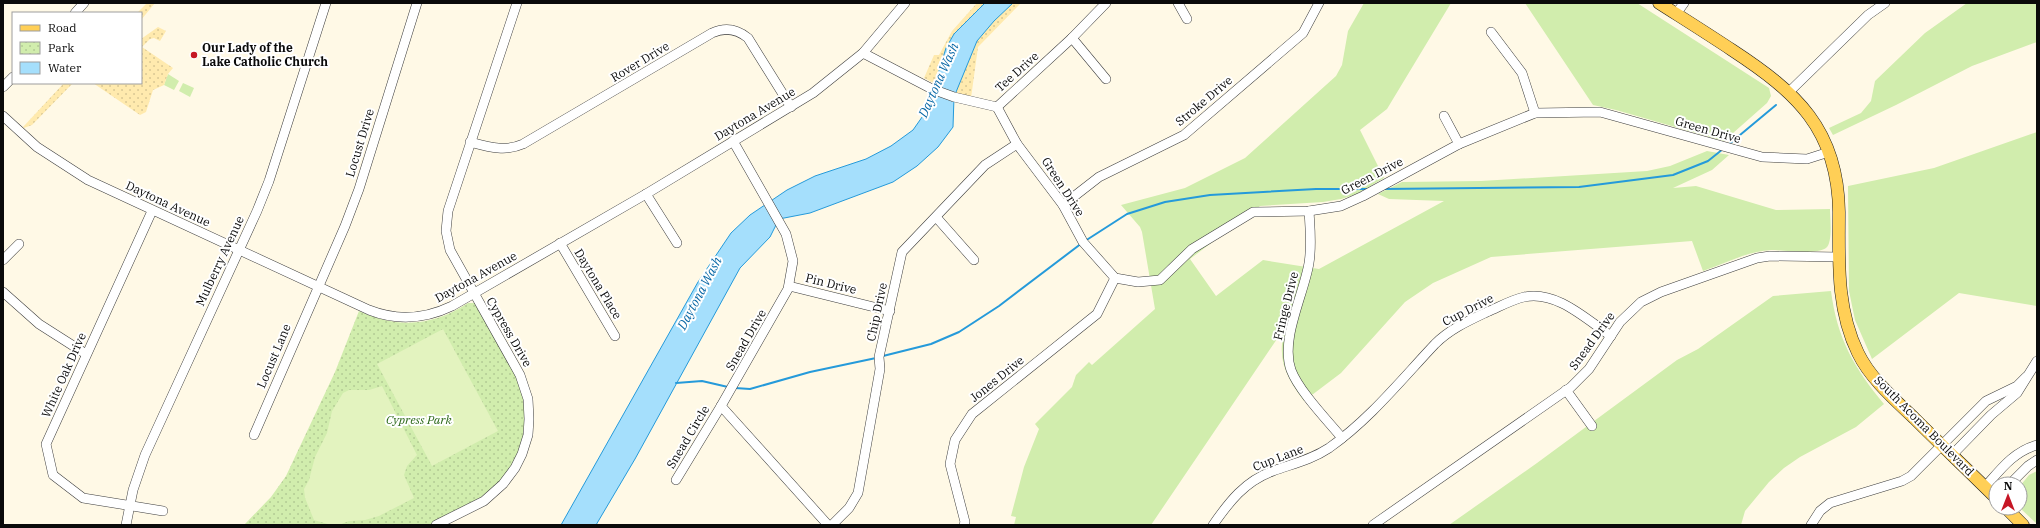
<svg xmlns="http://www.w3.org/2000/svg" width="2040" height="528" viewBox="0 0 2040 528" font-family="'IBM Plex Serif',serif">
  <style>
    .grass { fill: #d1edad }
    .sand { fill: url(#sand-dots) }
    .park { fill: url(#park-dots) }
    .pitch { fill: #e3f3bf }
    .water { fill: #a5dffc; stroke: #259ada }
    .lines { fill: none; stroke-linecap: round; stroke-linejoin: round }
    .stream { stroke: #259ada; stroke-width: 2 }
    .minor-casing { stroke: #3d3d3d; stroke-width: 10 }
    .major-casing { stroke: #1b1b1b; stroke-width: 13 }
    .minor { stroke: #fff; stroke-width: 9 }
    .major { stroke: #ffcf56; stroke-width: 12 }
    .poi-dot { fill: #c61625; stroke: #fff; stroke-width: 1.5 }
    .labels { text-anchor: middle; stroke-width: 4; stroke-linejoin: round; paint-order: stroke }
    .poi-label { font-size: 12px; font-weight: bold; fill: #0a0a0a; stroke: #fff; text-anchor: start }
    .street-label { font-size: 12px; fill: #0a0a0a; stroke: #fff }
    .park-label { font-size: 12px; font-style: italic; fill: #296615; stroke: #fff }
    .water-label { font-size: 13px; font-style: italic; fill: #0968a6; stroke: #fff }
  </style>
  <defs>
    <pattern id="sand-dots" width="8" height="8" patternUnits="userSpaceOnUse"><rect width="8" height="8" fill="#ffeaae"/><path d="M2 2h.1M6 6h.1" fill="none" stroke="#d9c794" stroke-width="1.8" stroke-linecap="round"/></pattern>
    <pattern id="park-dots" width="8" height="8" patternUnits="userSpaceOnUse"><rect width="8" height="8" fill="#d1edad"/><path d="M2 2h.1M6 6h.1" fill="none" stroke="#b2ca94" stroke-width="1.8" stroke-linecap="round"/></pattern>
  </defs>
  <rect width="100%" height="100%" fill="#fff9e6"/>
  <!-- grass -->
  <g class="grass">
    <path d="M1364,3H1451L1387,109L1360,130L1384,178L1357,194L1341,199L1323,202L1260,206L1190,259L1216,296L1263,260L1319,269L1444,201L1389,199L1378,194L1402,182L1481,181L1647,171L1670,166L1707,151L1729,155L1712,170L1673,188L1696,186L1776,210L1830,209C1830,217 1833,243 1826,248C1816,255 1784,250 1771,250C1748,251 1724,264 1703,271L1692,241L1491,257L1433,283L1405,302L1341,373L1304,401C1289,380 1278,364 1283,337L1279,336L1151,525H1014L1016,517L1011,516L1024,467L1039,429L1035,424L1072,387L1076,375L1089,362L1092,365L1155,309L1142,232L1140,227L1121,205L1185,188L1245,158L1336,76L1342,65L1348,31Z"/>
    <polygon points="1525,3 1637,3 1769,88 1771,96 1767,103 1724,141 1616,110 1593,105"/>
    <polygon points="1967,3 2037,3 2037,42 1972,66 1896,105 1833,135 1829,128 1861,113 1871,101 1875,81 1925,33"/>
    <polygon points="168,74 179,81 174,90 164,85"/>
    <polygon points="183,83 194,88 190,97 179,91"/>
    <polygon points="2037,132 2037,306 1959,293 1872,359 1855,320 1849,291 1848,186 1934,168"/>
    <path d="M1831,291C1837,338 1854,368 1884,404L1856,427L1800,457L1784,468L1769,482L1745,511L1741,525H1449L1537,463L1677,360L1698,349L1773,296Z"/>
    <polygon points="2037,471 2037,524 2020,508 2020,486 2029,475"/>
  </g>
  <!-- sand -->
  <g class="sand">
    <polygon points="147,3 155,3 141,20 141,13 137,13"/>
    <polygon points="977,3 1021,3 978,47 971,98 947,90 924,78 934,55 939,55 952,31"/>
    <polygon points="158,27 166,31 160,41 154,38 150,39 142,47 173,68 168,74 164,85 153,90 146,112 140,115 93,83 141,83 141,39"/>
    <polygon points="64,83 73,83 32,125 24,128 23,127"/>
  </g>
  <!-- park -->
  <path class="park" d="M468,303H475L519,381L525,406L523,439L519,454L504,478L481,497L429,525H244L271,497L286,476L335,372L359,311C397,329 434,326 468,303Z"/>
  <!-- pitch -->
  <g class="pitch">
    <polygon points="443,329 498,431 432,466 377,364"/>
    <polygon points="382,386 417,455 407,466 404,475 414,498 379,516 365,520 349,521 339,525 331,525 314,520 305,498 304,489 309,480 315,457 327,433 332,411 343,393 349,390 369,390"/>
  </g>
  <!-- water -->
  <polygon class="water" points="985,3 1013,3 994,21 977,41 954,97 953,127 938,147 917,166 893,182 810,213 779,219 770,237 740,268 635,459 596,525 561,525 698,282 731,233 750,215 787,190 815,176 866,159 891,146 913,130 927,110 946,48 954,34"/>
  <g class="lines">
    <!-- stream -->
    <g class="stream">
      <polyline points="1728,145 1776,105"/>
      <polyline points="1383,189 1579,187 1673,175 1708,161 1723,149"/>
      <polyline points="1085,241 1127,214 1165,202 1210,195 1316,189 1368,189"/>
      <polyline points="883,356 931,344 959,332 999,306 1082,243"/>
      <polyline points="676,383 702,381 728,387"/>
      <polyline points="735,388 750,389 810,372 876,358"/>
    </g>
    <!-- minor casing -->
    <g class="minor-casing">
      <g id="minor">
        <polyline points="1178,3 1187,19"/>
        <polyline points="75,13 84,3"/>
        <polyline points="1676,14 1684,3"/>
        <polyline points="1491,32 1522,73 1535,113"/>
        <polyline points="1072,38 1106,79"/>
        <polyline points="863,53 932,89 954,97 997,107"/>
        <polyline points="3,87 13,77"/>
        <polyline points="1789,92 1868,15 1885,3"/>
        <polyline points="997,107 1017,144 1063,205 1083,242 1115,278 1138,282 1160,280 1192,249 1253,212 1309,211 1341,206 1363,196 1459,144 1535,113 1600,112 1762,157 1807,159 1829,152"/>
        <polyline points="997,107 1072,38 1106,3"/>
        <path d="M3,116L37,147L88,180L369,310C397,321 425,319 452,306L646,194L813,93L863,53L905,3"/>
        <polyline points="1444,116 1459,144"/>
        <polyline points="733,141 786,234 793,261 788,289 721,406 828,525"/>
        <path d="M470,142C489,147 505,152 523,144L712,33C725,27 737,29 748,38L791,107"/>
        <polyline points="646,194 677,243"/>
        <polyline points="1063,205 1099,177 1184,135 1303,33 1319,3"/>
        <polyline points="152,211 46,444 53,475 83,498 163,511"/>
        <path d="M1309,211C1310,228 1312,245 1309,263C1304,294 1280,339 1291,370C1299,391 1327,420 1342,438"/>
        <polyline points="936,217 974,260"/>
        <polyline points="560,243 615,336"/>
        <polyline points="3,260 19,244"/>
        <polyline points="789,286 890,311"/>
        <polyline points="3,292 39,324 86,354"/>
        <polyline points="1566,390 1592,426"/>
        <polyline points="254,435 345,226 359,189 417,3"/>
        <polyline points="1952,455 1991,415 2017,393 2037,361"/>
        <polyline points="676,480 721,406"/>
        <polyline points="2010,484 2028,466 2037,460"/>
        <path d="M1985,487C2000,470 2014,451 2037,445"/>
        <polyline points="126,525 133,490 145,455 257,211 269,181 326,3"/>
        <polyline points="436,525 484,501 503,484 515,468 522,454 528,435 529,419 528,399 520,375 450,250 446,231 448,211 517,3"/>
        <polyline points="832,525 849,508 858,493 880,369 879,357 902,252 985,165 1017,144"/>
        <polyline points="964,525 965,522 950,464 955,440 972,414 1097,314 1115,278"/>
        <path d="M1213,525C1229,502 1245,481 1273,471C1292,464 1311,460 1329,448C1370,419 1401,380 1435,344C1450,329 1468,321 1487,312C1499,307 1511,300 1524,297C1556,290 1586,319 1611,336"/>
        <polyline points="1373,525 1571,387 1589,369 1620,322 1641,302 1661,292 1757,258 1770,256 1839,257"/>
        <polyline points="1811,525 1820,511 1830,503 1902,481 1911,476 1986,401 2017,386 2026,377"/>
      </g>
    </g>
    <!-- major casing -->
    <g class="major-casing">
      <g id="major">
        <path d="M1659,3C1684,19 1708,34 1732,50C1796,92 1838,129 1839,212C1839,260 1836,308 1858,353C1870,378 1894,399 1914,418C1941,445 1969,471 1996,498"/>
        <polyline points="2006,508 2023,525"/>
      </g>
    </g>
    <!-- minor -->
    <use href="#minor" class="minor"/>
    <!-- major -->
    <use href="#major" class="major"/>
  </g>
  <!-- markers -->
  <circle class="poi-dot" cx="194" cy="55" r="4"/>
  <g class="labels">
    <!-- poi labels -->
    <g class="poi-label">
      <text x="202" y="52">Our Lady of the<tspan x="202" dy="14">Lake Catholic Church</tspan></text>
    </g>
    <!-- street labels -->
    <g class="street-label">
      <text transform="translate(640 62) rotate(-31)" y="4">Rover Drive</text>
      <text transform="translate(1017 72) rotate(-42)" y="4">Tee Drive</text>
      <text transform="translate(1204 101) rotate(-40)" y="4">Stroke Drive</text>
      <text transform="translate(755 114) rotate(-31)" y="4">Daytona Avenue</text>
      <text transform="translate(1708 130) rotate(16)" y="4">Green Drive</text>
      <text transform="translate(360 143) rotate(-73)" y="4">Locust Drive</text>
      <text transform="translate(1372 176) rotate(-27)" y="4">Green Drive</text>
      <text transform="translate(1063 187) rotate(57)" y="4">Green Drive</text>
      <text transform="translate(168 204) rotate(25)" y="4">Daytona Avenue</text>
      <text transform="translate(220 261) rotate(-65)" y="4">Mulberry Avenue</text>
      <text transform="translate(476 277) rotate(-29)" y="4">Daytona Avenue</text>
      <text transform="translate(598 284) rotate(59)" y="4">Daytona Place</text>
      <text transform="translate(831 284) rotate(14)" y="4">Pin Drive</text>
      <text transform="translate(1286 306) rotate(-76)" y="4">Fringe Drive</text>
      <text transform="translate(1468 310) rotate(-27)" y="4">Cup Drive</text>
      <text transform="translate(877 312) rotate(-78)" y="4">Chip Drive</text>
      <text transform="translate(509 332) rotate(60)" y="4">Cypress Drive</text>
      <text transform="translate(746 340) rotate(-60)" y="4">Snead Drive</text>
      <text transform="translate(1592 341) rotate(-54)" y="4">Snead Drive</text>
      <text transform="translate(274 356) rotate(-67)" y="4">Locust Lane</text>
      <text transform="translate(64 375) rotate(-66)" y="4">White Oak Drive</text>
      <text transform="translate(997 379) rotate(-39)" y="4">Jones Drive</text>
      <text transform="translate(1924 426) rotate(45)" y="4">South Acoma Boulevard</text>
      <text transform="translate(688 437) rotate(-59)" y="4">Snead Circle</text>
      <text transform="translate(1278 458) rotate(-21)" y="4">Cup Lane</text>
    </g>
    <!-- park labels -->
    <g class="park-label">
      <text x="419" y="424">Cypress Park</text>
    </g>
    <!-- water labels -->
    <g class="water-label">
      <text transform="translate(938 80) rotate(-66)" y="5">Daytona Wash</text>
      <text transform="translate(699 293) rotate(-62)" y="5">Daytona Wash</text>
    </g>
  </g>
  <!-- border -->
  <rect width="2040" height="528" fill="none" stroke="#0a0a0a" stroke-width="8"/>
  <!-- legend -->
  <rect x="12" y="12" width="130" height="72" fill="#ffffff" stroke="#9d9d9d"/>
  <rect x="20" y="25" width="20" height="6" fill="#ffcf56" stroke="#9d9d9d"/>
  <text x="48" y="32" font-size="12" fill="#0a0a0a">Road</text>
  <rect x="20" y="42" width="20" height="12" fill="url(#park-dots)" stroke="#9d9d9d"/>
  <text x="48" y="52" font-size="12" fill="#0a0a0a">Park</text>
  <rect x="20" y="62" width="20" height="12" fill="#a5dffc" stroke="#9d9d9d"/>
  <text x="48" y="72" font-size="12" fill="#0a0a0a">Water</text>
  <!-- north arrow -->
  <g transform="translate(2008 496)"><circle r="19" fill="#ffffff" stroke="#9d9d9d"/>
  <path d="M0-3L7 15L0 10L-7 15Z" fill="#c61625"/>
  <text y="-6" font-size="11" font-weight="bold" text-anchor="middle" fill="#0a0a0a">N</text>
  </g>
</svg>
